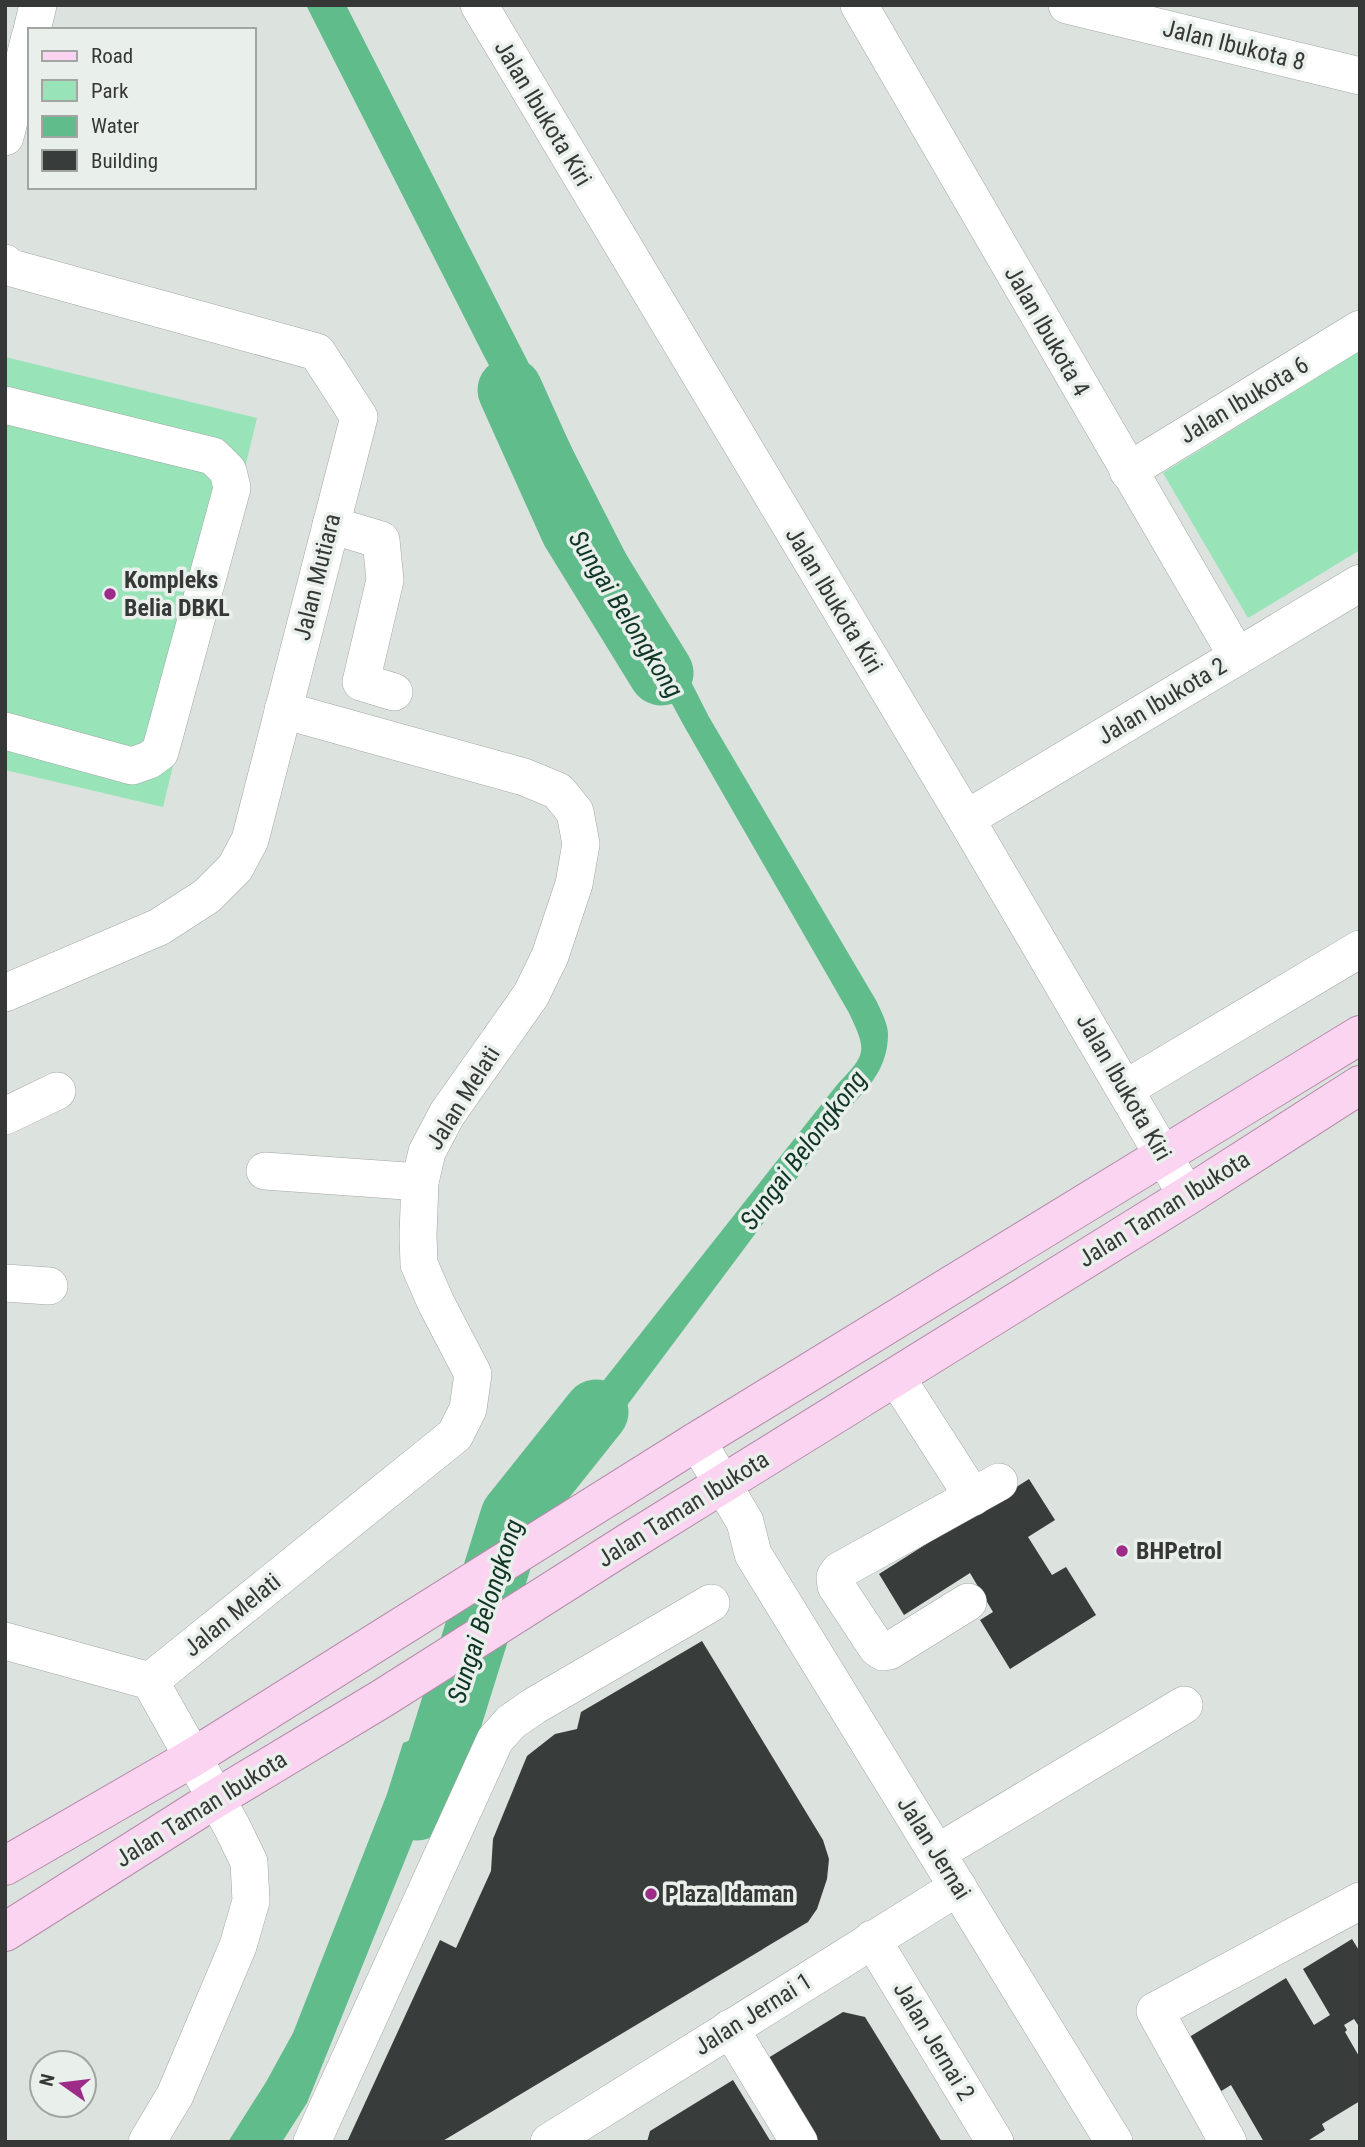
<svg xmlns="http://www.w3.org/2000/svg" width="1365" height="2147" viewBox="0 0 1365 2147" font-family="'Roboto Condensed',sans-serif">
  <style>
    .green { fill: #98e4b8 }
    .water { fill: #61bc8b }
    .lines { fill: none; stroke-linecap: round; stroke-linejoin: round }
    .river { stroke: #61bc8b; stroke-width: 65 }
    .building { fill: #383c3a }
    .minor-casing { stroke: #a2a7a4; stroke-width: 38 }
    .major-casing { stroke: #b58ba9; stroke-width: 40 }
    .minor { stroke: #fff; stroke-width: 37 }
    .major { stroke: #fbd4f1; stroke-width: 38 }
    .poi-dot { fill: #9d2b88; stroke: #e9efeb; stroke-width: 2.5 }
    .labels { text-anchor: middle; stroke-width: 7; stroke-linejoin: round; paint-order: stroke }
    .street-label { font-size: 24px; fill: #363837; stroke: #e9efeb }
    .poi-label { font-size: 24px; font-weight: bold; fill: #363837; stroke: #e9efeb; text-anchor: start }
    .water-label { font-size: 26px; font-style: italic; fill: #0f3623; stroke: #e9efeb }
  </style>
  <rect width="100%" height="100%" fill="#dce2de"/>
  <!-- green -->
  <g class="green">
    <polygon points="1360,351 1360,550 1248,618 1163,473"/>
    <polygon points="5,357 257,418 163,807 5,770"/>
  </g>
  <!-- water -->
  <g class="water">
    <path d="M306,5H346L709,717L877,1002C881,1011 888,1024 888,1034C888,1066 871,1085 850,1107L590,1455L510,1499L836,1086C866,1054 868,1053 849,1013L684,726L484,356Z"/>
    <polygon points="462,1719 307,2103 282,2142 228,2142 266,2082 293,2033 387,1794 403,1743"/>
  </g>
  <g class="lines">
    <!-- river -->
    <g class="river">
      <polyline points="510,390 573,530 661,673"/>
      <polyline points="417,1808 432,1775 513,1516 596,1412"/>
    </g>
  </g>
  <!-- building -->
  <g class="building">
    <polygon points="1029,1479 1055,1520 1028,1537 1052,1575 1066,1567 1096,1615 1010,1669 980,1620 993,1612 970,1573 904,1615 879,1574"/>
    <polygon points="702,1641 823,1840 829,1859 827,1879 817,1909 808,1922 441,2142 347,2142 440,1940 456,1948 491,1871 493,1839 527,1756 555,1734 577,1729 581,1712"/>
    <polygon points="1352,1939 1360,1952 1360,2028 1354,2019 1344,2025 1347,2030 1345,2032 1360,2058 1360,2101 1322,2124 1325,2130 1306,2142 1264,2142 1231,2085 1218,2093 1186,2039 1286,1978 1314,2025 1330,2015 1303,1969"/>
    <polygon points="843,2012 865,2017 942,2142 809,2142 760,2063"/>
    <polygon points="733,2080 771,2142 647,2142 650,2131"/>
  </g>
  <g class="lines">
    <!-- minor casing -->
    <g class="minor-casing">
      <g id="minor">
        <polyline points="479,5 966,819 1187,1196"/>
        <polyline points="859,5 1237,656"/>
        <polyline points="1067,5 1360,76"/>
        <polyline points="32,30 38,5"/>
        <polyline points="5,137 30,37"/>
        <polyline points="5,263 8,267 317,352 359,417 250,840 235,868 207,896 159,927 5,993"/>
        <polyline points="5,405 213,456 228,471 232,488 160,752 149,760 132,766 5,731"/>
        <polyline points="1128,471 1360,329"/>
        <polyline points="331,525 381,540 385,580 361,682 394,692"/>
        <polyline points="966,819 1360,583"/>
        <polyline points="1125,1089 1360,949"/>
        <polyline points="5,1116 57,1091"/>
        <polyline points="265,1171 420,1182"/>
        <polyline points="5,1283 49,1286"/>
        <polyline points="896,1377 973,1497"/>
        <polyline points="697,1441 745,1522 753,1554 1114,2142"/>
        <polyline points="968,1602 889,1651 883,1652 877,1648 836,1586 835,1577 839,1571 999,1482"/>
        <polyline points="5,1641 150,1681 232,1827 249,1862 251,1901 238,1946 175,2095 147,2142"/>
        <polyline points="150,1681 455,1435 468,1409 473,1374 436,1303 419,1264 418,1235 420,1182 427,1152 447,1114 531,995 550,956 574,884 581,844 575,812 558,791 524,777 283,710"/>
        <polyline points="937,1853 1184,1705"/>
        <polyline points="872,1939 995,2142"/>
        <polyline points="730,2028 799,2142"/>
        <polyline points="312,2142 495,1740 511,1722 534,1706 711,1603"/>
        <polyline points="549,2142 958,1887"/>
        <polyline points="1228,2142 1155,2011 1360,1901"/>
      </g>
    </g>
    <!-- major casing -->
    <g class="major-casing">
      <g id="major">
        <polyline points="5,1866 192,1758 697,1441 1360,1035"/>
        <polyline points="5,1932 215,1799 383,1698 629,1542 1187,1196 1360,1085"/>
      </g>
    </g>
    <!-- minor -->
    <use href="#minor" class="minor"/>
    <!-- major -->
    <use href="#major" class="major"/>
  </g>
  <!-- markers -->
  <g class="poi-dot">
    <circle cx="110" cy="594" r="7"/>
    <circle cx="1122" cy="1551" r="7"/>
    <circle cx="651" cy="1894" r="7"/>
  </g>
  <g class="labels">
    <!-- street labels -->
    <g class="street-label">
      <text transform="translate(1234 45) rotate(14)" y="8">Jalan Ibukota 8</text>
      <text transform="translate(543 113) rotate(59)" y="8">Jalan Ibukota Kiri</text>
      <text transform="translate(1047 331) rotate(60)" y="8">Jalan Ibukota 4</text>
      <text transform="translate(1244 400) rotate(-31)" y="8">Jalan Ibukota 6</text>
      <text transform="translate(317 577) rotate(-76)" y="8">Jalan Mutiara</text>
      <text transform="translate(834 600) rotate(59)" y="8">Jalan Ibukota Kiri</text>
      <text transform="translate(1162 701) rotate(-31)" y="8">Jalan Ibukota 2</text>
      <text transform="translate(1124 1087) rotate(60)" y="8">Jalan Ibukota Kiri</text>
      <text transform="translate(463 1098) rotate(-58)" y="8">Jalan Melati</text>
      <text transform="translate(1164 1209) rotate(-32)" y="8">Jalan Taman Ibukota</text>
      <text transform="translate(683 1509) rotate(-32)" y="8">Jalan Taman Ibukota</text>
      <text transform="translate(232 1615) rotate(-39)" y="8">Jalan Melati</text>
      <text transform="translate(201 1809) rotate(-32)" y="8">Jalan Taman Ibukota</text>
      <text transform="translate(934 1848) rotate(58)" y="8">Jalan Jernai</text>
      <text transform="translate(753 2014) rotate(-32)" y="8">Jalan Jernai 1</text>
      <text transform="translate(934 2041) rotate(59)" y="8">Jalan Jernai 2</text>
    </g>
    <!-- poi labels -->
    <g class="poi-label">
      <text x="124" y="588">Kompleks<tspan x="124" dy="28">Belia DBKL</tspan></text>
      <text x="1136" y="1559">BHPetrol</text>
      <text x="665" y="1902">Plaza Idaman</text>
    </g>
    <!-- water labels -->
    <g class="water-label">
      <text transform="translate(626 614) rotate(58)" y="9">Sungai Belongkong</text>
      <text transform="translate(803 1150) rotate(-53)" y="9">Sungai Belongkong</text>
      <text transform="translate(485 1611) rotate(-72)" y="9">Sungai Belongkong</text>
    </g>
  </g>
  <!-- border -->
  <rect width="1365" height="2147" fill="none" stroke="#363837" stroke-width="14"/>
  <!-- legend -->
  <rect x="28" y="28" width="228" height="161" fill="#e9efeb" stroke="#a1a6a3" stroke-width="2"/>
  <rect x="42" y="51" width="35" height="10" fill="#fbd4f1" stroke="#a1a6a3" stroke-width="2"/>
  <text x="91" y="63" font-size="21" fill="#363837">Road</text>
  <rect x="42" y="80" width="35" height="21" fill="#98e4b8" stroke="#a1a6a3" stroke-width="2"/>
  <text x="91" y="98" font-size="21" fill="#363837">Park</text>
  <rect x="42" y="116" width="35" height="21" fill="#61bc8b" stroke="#a1a6a3" stroke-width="2"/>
  <text x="91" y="133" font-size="21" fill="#363837">Water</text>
  <rect x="42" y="150" width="35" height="21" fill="#383c3a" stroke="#a1a6a3" stroke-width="2"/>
  <text x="91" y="168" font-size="21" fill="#363837">Building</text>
  <!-- north arrow -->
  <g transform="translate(63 2084) rotate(284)"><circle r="33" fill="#e9efeb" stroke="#a1a6a3" stroke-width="2"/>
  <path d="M0-5L12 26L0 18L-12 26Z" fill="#9d2b88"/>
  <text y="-10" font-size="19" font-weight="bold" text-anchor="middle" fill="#363837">N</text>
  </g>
</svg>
